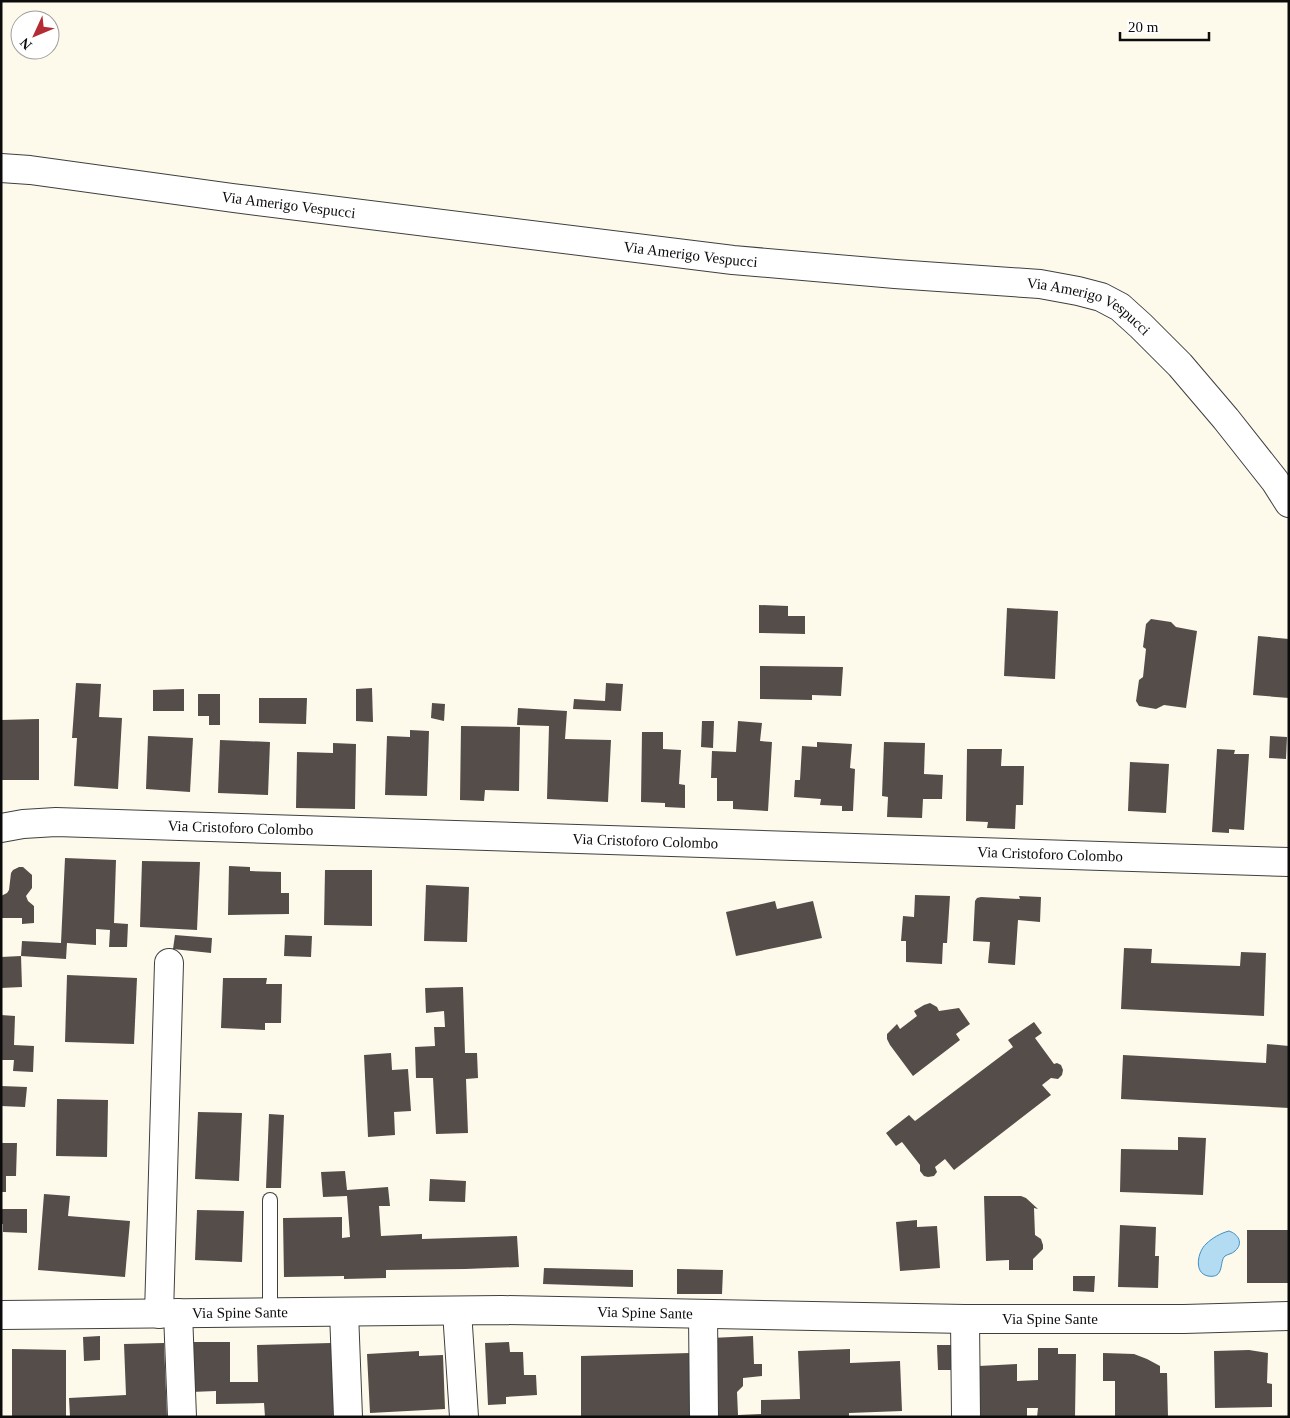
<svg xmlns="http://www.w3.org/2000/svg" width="1290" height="1418" viewBox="0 0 1290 1418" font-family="Georgia,serif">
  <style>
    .water { fill: #b3dbf2; stroke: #3e90c5 }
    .building { fill: #544d49 }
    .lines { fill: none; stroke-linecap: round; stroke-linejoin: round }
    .service-casing { stroke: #3f3f3f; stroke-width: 16 }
    .minor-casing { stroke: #3f3f3f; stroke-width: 30 }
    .tertiary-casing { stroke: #3f3f3f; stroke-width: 30 }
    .service { stroke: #fff; stroke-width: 14 }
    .minor { stroke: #fff; stroke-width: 28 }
    .tertiary { stroke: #fff; stroke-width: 28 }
    .labels { text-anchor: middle; stroke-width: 5; stroke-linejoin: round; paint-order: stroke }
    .street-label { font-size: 15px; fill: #0c0c0c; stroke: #fff }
  </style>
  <rect width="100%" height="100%" fill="#fefaeb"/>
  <!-- water -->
  <path class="water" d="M1229,1231C1238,1234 1244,1243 1235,1251C1232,1254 1228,1254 1225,1256C1219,1261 1225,1279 1208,1276C1193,1273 1198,1251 1206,1244C1212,1238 1221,1233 1229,1231Z"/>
  <!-- building -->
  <g class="building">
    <polygon points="759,605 788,606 788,616 805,616 805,634 759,633"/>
    <polygon points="1007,608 1058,611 1055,679 1004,676"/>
    <polygon points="1151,619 1171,622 1176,627 1197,631 1186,708 1164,705 1156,709 1139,706 1136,701 1139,680 1143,677 1146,649 1143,647 1146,624"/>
    <polygon points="1258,636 1289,639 1289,698 1253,695"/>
    <polygon points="760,666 843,667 841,696 812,695 812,700 760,699"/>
    <polygon points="76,683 101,684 99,717 122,718 118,789 74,786 77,738 72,738"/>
    <polygon points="606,683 623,684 621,711 573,709 574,699 605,701"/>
    <polygon points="372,688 373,722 356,721 356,689"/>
    <polygon points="184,689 184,711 153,711 153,690"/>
    <polygon points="198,694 220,694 220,725 209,725 209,716 198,716"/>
    <polygon points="259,698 307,698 306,724 259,723"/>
    <polygon points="432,703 445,704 444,721 431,718"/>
    <polygon points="518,708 567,711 565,739 611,740 608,802 547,799 549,726 517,725"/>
    <polygon points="39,719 39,780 1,780 1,720"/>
    <polygon points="702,721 714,721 713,748 701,747"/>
    <polygon points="738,721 762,723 760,741 772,742 768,811 733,809 733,801 717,801 717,778 711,778 712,751 736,752"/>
    <polygon points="461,726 520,727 519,791 485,790 484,801 460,800"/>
    <polygon points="410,730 429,731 427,796 385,795 387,736 410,737"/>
    <polygon points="642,732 663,732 663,749 681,750 679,784 685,785 685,808 665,807 665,803 641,802"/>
    <polygon points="148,736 193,738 190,792 146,789"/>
    <polygon points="1270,736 1287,737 1286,759 1269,758"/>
    <polygon points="220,740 270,742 268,795 218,793"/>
    <polygon points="817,742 852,744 850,768 855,769 853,811 842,811 842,806 820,805 821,799 794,797 795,780 800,780 802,746 817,747"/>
    <polygon points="884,742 925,743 924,774 943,775 942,799 923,799 922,818 887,817 888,797 882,796"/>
    <polygon points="333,743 356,744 355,809 296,808 297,752 333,753"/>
    <polygon points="967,749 1002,749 1001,766 1024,766 1023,805 1016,805 1015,829 987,828 988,822 966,821"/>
    <polygon points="1217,749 1235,750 1234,754 1249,754 1244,830 1229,829 1229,833 1212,832"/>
    <polygon points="1130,762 1169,764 1166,813 1128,811"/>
    <polygon points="65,858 116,860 114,923 128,924 127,947 109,947 110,930 96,929 96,945 67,943 66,959 21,956 22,941 61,943"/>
    <polygon points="142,861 200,862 197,930 140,927"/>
    <polygon points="229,866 250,867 250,871 281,872 281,893 289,893 289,914 228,915"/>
    <polygon points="19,867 23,867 32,875 32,888 26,896 28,901 34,906 34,923 22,924 22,918 1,918 1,896 7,893 9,890 11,873 13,870"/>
    <polygon points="325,870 372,870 372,926 324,925"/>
    <polygon points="426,885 469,887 467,942 424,941"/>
    <polygon points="915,895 950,896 947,943 943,943 942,964 906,962 906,941 901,941 903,916 914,917"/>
    <polygon points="1019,896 1041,897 1040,922 1018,920 1015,965 988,963 990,942 973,941 975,901 977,898 981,897 1020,899"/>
    <polygon points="775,901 777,909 813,901 822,938 736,956 726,912"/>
    <polygon points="175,935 212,938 211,953 173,949"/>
    <polygon points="285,935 312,936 311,957 284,956"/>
    <polygon points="1124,948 1152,949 1151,963 1240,966 1241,952 1266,953 1264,1016 1121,1009"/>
    <polygon points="21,956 22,987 1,988 1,957"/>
    <polygon points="67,975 137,978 134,1044 65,1042"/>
    <polygon points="223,978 267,978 266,984 282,984 281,1023 265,1023 265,1030 221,1028"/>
    <polygon points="463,987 465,1053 477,1053 478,1078 466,1079 468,1133 436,1134 433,1078 416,1078 415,1047 435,1046 434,1027 445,1027 444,1011 426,1013 425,988"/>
    <polygon points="930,1003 937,1007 939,1011 959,1008 970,1024 956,1034 960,1040 913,1076 890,1045 887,1039 887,1034 897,1024 900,1029 917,1016 914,1011 924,1005"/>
    <polygon points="1,1015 15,1016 14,1045 34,1046 33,1072 13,1071 14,1060 1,1060"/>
    <polygon points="1034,1022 1042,1033 1035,1038 1054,1064 1057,1063 1061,1065 1063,1070 1062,1075 1058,1079 1051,1078 1042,1085 1051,1095 954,1170 945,1159 935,1167 937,1172 934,1176 928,1177 924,1176 920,1171 920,1165 902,1142 896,1146 886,1133 909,1115 915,1121 1013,1047 1008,1040"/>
    <polygon points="1267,1044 1289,1046 1289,1108 1121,1099 1123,1055 1266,1063"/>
    <polygon points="391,1053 392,1070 408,1069 411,1111 394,1112 395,1135 368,1137 364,1055"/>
    <polygon points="1,1086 27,1087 25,1107 1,1106"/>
    <polygon points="57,1099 108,1100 107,1157 56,1156"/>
    <polygon points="198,1112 242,1113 239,1181 195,1179"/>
    <polygon points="269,1114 284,1115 281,1188 266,1188"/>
    <polygon points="1178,1137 1206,1138 1203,1195 1120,1192 1121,1149 1178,1150"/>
    <polygon points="1,1143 17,1143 16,1176 6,1176 6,1192 1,1192"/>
    <polygon points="345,1171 347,1190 388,1187 390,1206 379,1206 381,1236 422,1234 422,1239 517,1236 519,1267 465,1269 386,1270 386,1278 344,1279 344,1276 284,1277 283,1218 342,1217 342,1238 350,1237 347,1196 323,1197 321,1172"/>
    <polygon points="430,1179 466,1181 465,1202 429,1201"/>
    <polygon points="44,1194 70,1196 68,1216 130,1221 125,1277 38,1270"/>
    <polygon points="984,1196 1021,1196 1026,1198 1038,1209 1034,1208 1035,1235 1041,1239 1043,1245 1043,1249 1033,1259 1033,1270 1009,1270 1009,1260 986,1261"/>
    <polygon points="1,1209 27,1209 27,1233 3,1232 3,1224 1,1224"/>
    <polygon points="197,1210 244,1211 242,1262 195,1260"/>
    <polygon points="917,1220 917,1227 937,1226 940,1268 900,1271 896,1222"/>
    <polygon points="1120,1225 1156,1227 1155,1256 1159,1256 1158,1288 1118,1287"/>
    <rect x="1247" y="1230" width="42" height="53"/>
    <polygon points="544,1268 633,1270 633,1287 543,1284"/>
    <polygon points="677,1269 723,1270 722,1294 677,1294"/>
    <polygon points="1073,1276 1095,1276 1094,1292 1073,1291"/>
    <polygon points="100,1336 100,1360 84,1361 83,1337"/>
    <polygon points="753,1336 754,1364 762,1364 762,1376 743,1378 743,1386 737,1392 738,1415 761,1414 761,1400 800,1399 798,1351 850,1349 850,1363 900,1361 902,1411 849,1413 849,1417 712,1417 711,1338"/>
    <polygon points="190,1342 230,1342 230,1382 258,1382 257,1345 331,1343 334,1413 332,1417 265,1417 264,1403 216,1404 216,1391 191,1392"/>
    <polygon points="509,1342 510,1352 523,1352 524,1375 536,1375 537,1395 506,1397 506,1404 488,1405 485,1343"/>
    <polygon points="164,1343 167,1417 70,1417 69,1398 126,1395 124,1344"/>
    <polygon points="937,1345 955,1345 955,1370 938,1370"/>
    <polygon points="1038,1348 1058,1348 1058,1354 1076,1354 1075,1417 1037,1417 1038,1408 1027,1408 1027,1417 980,1417 979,1366 1017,1364 1017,1381 1038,1380"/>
    <polygon points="12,1349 66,1350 66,1417 12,1417"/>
    <polygon points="1249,1350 1268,1353 1267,1383 1272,1384 1272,1407 1215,1408 1214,1351"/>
    <polygon points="419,1351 419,1356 443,1355 445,1409 370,1413 367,1354"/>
    <polygon points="690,1353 691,1417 581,1417 581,1356"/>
    <polygon points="1103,1353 1134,1354 1147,1359 1160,1366 1160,1373 1167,1373 1168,1417 1115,1417 1115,1381 1103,1381"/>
  </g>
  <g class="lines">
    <!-- service casing -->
    <g class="service-casing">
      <polyline id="service" points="270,1200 270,1312"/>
    </g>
    <!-- minor casing -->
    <g class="minor-casing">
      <g id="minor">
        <path id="s1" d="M1,828L23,824L56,822L1289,862"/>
        <polyline points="457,1311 464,1417"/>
        <polyline points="344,1312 348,1417"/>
        <polyline points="178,1313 182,1417"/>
        <polyline points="159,1314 169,963"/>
        <polyline points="703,1314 704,1417"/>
        <polyline points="965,1319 966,1417"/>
      </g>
    </g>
    <!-- tertiary casing -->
    <g class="tertiary-casing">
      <g id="tertiary">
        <path id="s2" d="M1,168L30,170L233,198L733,260L895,274L1040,284L1078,291L1101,297L1120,307L1141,326L1180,365L1226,419L1275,481L1289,503"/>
        <path id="s3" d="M1,1315L502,1310L965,1319H1184L1289,1316"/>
      </g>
    </g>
    <!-- service -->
    <use href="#service" class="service"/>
    <!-- minor -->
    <use href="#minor" class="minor"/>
    <!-- tertiary -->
    <use href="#tertiary" class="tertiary"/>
  </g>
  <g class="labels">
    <!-- street labels -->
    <g class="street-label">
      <text dy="5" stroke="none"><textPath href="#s2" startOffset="290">Via Amerigo Vespucci</textPath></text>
      <text dy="5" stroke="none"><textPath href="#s2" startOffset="695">Via Amerigo Vespucci</textPath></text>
      <text dy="5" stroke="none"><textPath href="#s2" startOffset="1100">Via Amerigo Vespucci</textPath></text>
      <text dy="5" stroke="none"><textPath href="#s1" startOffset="240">Via Cristoforo Colombo</textPath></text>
      <text dy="5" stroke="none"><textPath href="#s1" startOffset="645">Via Cristoforo Colombo</textPath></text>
      <text dy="5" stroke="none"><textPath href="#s1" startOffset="1050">Via Cristoforo Colombo</textPath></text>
      <text dy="5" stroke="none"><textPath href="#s3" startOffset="239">Via Spine Sante</textPath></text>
      <text dy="5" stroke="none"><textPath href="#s3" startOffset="644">Via Spine Sante</textPath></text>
      <text dy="5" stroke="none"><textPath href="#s3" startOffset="1049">Via Spine Sante</textPath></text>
    </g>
  </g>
  <!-- border -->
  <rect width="1290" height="1418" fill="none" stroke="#0c0c0c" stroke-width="5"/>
  <!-- north arrow -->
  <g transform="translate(35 35) rotate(226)"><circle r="24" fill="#ffffff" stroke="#9e9e9e"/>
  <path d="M0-4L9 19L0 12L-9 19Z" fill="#b32c33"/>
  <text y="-8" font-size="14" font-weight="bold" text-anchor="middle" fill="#0c0c0c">N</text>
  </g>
  <!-- scale -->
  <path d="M1120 32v8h89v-8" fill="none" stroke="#0c0c0c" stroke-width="2.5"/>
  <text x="1128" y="32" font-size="15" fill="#0c0c0c" stroke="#ffffff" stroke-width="4" paint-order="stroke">20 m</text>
</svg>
